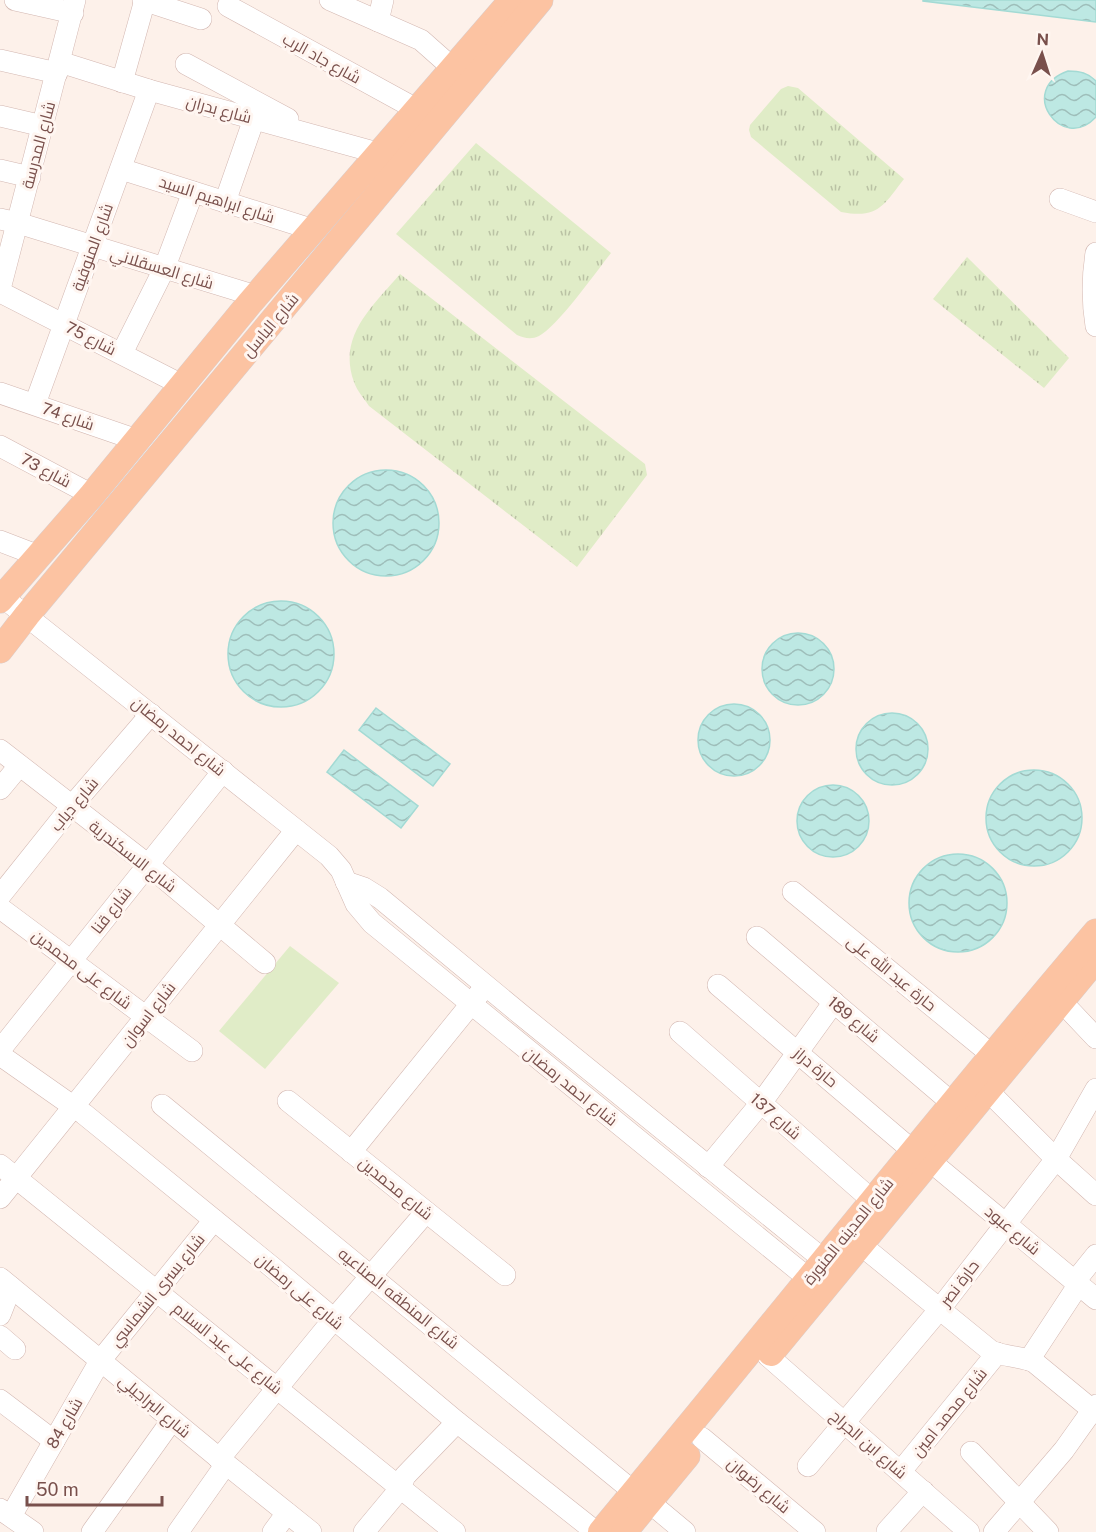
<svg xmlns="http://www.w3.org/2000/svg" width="1096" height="1532" viewBox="0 0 1096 1532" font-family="'Public Sans',Cairo,sans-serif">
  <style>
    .grass { fill: url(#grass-tufts) }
    .pitch { fill: #e0ecc7 }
    .water { fill: url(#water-waves); stroke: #a3dad4; stroke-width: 1.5 }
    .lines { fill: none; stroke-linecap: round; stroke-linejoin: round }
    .minor-casing { stroke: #d3b7b1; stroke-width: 22 }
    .major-casing { stroke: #d9cecd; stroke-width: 27 }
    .minor { stroke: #fff; stroke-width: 21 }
    .major { stroke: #fcc3a2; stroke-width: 26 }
    .labels { text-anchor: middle; stroke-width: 6; stroke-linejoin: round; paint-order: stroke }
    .street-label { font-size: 16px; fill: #79504c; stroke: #fff6f1 }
  </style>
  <defs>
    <pattern id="grass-tufts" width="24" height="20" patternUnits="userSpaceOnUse" patternTransform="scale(1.5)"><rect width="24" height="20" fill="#e0ecc7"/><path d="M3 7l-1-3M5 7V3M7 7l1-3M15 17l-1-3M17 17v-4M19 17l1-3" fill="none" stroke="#bac2a4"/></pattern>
    <pattern id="water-waves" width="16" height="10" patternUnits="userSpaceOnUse" patternTransform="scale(1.5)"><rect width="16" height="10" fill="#bde8e3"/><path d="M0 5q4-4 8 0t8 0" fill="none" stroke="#9ebeba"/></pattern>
  </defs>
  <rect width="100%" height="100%" fill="#fdf1ea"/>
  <!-- grass -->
  <g class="grass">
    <path d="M788,86L798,88L904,179C883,206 878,219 841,212L751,137L749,130L750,125L781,89Z"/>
    <path d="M476,143L611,253C596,272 557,327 539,336C531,340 524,338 517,335L396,234Z"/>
    <polygon points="967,257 1069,358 1044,388 933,299"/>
    <path d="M400,274L645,464L647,475L577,567L369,406C364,398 357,391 354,382C337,336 373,306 400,274Z"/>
  </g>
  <!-- pitch -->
  <polygon class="pitch" points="290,946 339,983 265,1069 219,1031"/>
  <!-- water -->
  <g class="water">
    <polygon points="923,0 1096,0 1096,22 923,1"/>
    <path d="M1068,71C1080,71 1088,73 1096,81V117C1062,154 1016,89 1068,71Z"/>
    <circle cx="386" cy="523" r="53"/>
    <circle cx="281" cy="654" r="53"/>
    <circle cx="798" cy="669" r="36"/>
    <circle cx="734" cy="740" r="36"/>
    <polygon points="376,708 450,764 433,786 359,730"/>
    <circle cx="892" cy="749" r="36"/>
    <polygon points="344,750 418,806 401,828 327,772"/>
    <circle cx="1034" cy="818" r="48"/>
    <circle cx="833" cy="821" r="36"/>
    <circle cx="958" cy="903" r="49"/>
  </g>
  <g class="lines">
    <!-- minor casing -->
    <g class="minor-casing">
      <g id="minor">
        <polyline points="15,0 73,13"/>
        <polyline points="143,0 201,19"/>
        <polyline points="330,0 421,40 465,79"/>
        <polyline points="228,6 416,109"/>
        <polyline points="378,21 383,0"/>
        <polyline points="0,60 57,73"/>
        <polyline points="60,62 149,90 378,153"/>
        <polyline points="186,64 288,119"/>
        <polyline points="122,82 145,0"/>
        <polyline points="0,116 43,126"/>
        <polyline points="121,169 314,230"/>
        <polyline points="0,170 30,177"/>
        <polyline points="1060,199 1096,212"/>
        <polyline points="225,202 254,119"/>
        <polyline points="0,219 18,223 256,296"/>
        <path d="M1096,253C1092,278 1092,301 1096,326"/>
        <polyline points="0,289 75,0"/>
        <polyline points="0,292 182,385"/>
        <polyline points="122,353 164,269 193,192"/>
        <polyline points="0,393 137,440"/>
        <polyline points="35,404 149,90"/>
        <polyline points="0,446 92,495"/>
        <polyline points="0,541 39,556"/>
        <polyline points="0,595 329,856 341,870 356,904 372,923 809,1279"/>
        <polyline points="0,750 147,864 265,963"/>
        <polyline points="0,789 19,766"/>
        <polyline points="346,882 364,888 380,898 524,1017 824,1260"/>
        <polyline points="793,892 992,1055"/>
        <polyline points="0,896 71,807 151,714"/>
        <polyline points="0,908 192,1051"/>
        <polyline points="757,937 951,1102"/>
        <polyline points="718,985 913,1151"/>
        <polyline points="1061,1001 1096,1038"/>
        <polyline points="680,1032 872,1200"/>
        <polyline points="0,1050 223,771"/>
        <polyline points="0,1055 84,1114 272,1267 457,1422 596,1532"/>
        <polyline points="987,1090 1056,1159 1096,1195"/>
        <polyline points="288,1101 505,1275"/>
        <polyline points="162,1105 634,1492"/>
        <polyline points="351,1152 479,994"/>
        <polyline points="930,1161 1096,1299"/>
        <polyline points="0,1165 455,1532"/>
        <polyline points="708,1167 761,1103 834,1002"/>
        <polyline points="0,1198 296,830"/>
        <path d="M861,1245L991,1351C1005,1357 1020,1356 1034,1362L1096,1413"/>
        <polyline points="0,1278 226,1464 311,1532"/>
        <polyline points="0,1315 11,1287"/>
        <polyline points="0,1336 15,1349"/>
        <polyline points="768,1356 969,1532"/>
        <polyline points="1029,1360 1075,1290 1076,1280 1096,1255"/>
        <polyline points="0,1400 54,1441"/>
        <polyline points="702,1438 815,1532"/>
        <polyline points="971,1452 1048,1532"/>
        <polyline points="219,1459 333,1320 426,1212"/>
        <polyline points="808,1466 939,1310 1056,1159 1096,1089"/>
        <polyline points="901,1471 997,1353"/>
        <polyline points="649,1502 685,1532"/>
        <polyline points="0,1509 33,1532"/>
        <polyline points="11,1516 100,1361 214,1220"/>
        <polyline points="887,1531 923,1491"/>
        <polyline points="92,1532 172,1420"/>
        <polyline points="178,1532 226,1464"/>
        <polyline points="273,1532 287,1513"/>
        <polyline points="364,1532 399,1490 405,1476 457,1422"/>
        <polyline points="994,1532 1064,1450 1096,1405"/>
      </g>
    </g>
    <!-- major casing -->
    <g class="major-casing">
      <g id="major">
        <polyline points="0,600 92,495 249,304 512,0"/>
        <polyline points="0,650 27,615 540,0"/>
        <polyline points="771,1353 1096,959"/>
        <path d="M601,1532C767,1333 928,1129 1096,932"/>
        <polyline points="624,1532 687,1456"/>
      </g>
    </g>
    <!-- minor -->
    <use href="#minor" class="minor"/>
    <!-- major -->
    <use href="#major" class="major"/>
  </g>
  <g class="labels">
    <!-- street labels -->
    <g class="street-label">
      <text transform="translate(322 58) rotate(29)" y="6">شارع جاد الرب</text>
      <text transform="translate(219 109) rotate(15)" y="6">شارع بدران</text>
      <text transform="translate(38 145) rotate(-75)" y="6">شارع المدرسة</text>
      <text transform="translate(217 199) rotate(18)" y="6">شارع ابراهيم السيد</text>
      <text transform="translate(92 247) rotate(-70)" y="6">شارع المنوفية</text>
      <text transform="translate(162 268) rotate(17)" y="6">شارع العسقلاني</text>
      <text transform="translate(270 325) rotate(-50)" y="6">شارع الباسل</text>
      <text transform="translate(91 338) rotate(27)" y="6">شارع 75</text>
      <text transform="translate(68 416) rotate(19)" y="6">شارع 74</text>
      <text transform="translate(46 470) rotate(28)" y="6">شارع 73</text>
      <text transform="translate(179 736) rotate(39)" y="6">شارع احمد رمضان</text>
      <text transform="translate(74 804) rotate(-50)" y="6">شارع دياب</text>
      <text transform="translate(133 856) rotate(38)" y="6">شارع الاسكندرية</text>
      <text transform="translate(111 910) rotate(-52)" y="6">شارع قنا</text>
      <text transform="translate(82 969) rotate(37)" y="6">شارع على محمدين</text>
      <text transform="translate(892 973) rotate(39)" y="6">حارة عبد الله على</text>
      <text transform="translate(148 1014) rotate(-52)" y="6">شارع اسوان</text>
      <text transform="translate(854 1019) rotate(40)" y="6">شارع 189</text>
      <text transform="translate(816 1067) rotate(40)" y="6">حارة دراز</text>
      <text transform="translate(571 1086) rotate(39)" y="6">شارع احمد رمضان</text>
      <text transform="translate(776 1116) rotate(41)" y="6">شارع 137</text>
      <text transform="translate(396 1188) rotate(39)" y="6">شارع محمدين</text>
      <text transform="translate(1013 1230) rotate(40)" y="6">شارع عبود</text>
      <text transform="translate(848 1231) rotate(-51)" y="6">شارع المدينه المنورة</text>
      <text transform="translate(959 1283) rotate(-53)" y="6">حارة نصر</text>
      <text transform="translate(157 1290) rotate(-51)" y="6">شارع يسرى الشماسي</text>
      <text transform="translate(300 1291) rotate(40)" y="6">شارع على رمضان</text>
      <text transform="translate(399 1298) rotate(39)" y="6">شارع المنطقه الصناعيه</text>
      <text transform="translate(228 1348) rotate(39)" y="6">شارع على عبد السلام</text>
      <text transform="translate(155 1406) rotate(40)" y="6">شارع البراجيلي</text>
      <text transform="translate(949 1412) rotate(-51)" y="6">شارع محمد امين</text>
      <text transform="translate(64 1423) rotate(-60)" y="6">شارع 84</text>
      <text transform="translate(869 1444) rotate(41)" y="6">شارع ابن الجراح</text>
      <text transform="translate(759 1485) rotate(40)" y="6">شارع رضوان</text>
    </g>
  </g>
  <!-- north arrow -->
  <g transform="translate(1042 54) rotate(3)" stroke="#fff6f1" stroke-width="4.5" paint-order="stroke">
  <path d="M0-4.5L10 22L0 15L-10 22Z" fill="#79504c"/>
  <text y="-9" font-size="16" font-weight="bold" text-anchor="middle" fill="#79504c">N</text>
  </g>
  <!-- scale -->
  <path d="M27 1496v9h135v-9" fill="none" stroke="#79504c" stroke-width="3"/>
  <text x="36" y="1496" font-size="18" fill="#79504c" stroke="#fff6f1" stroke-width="4.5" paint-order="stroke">50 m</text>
</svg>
